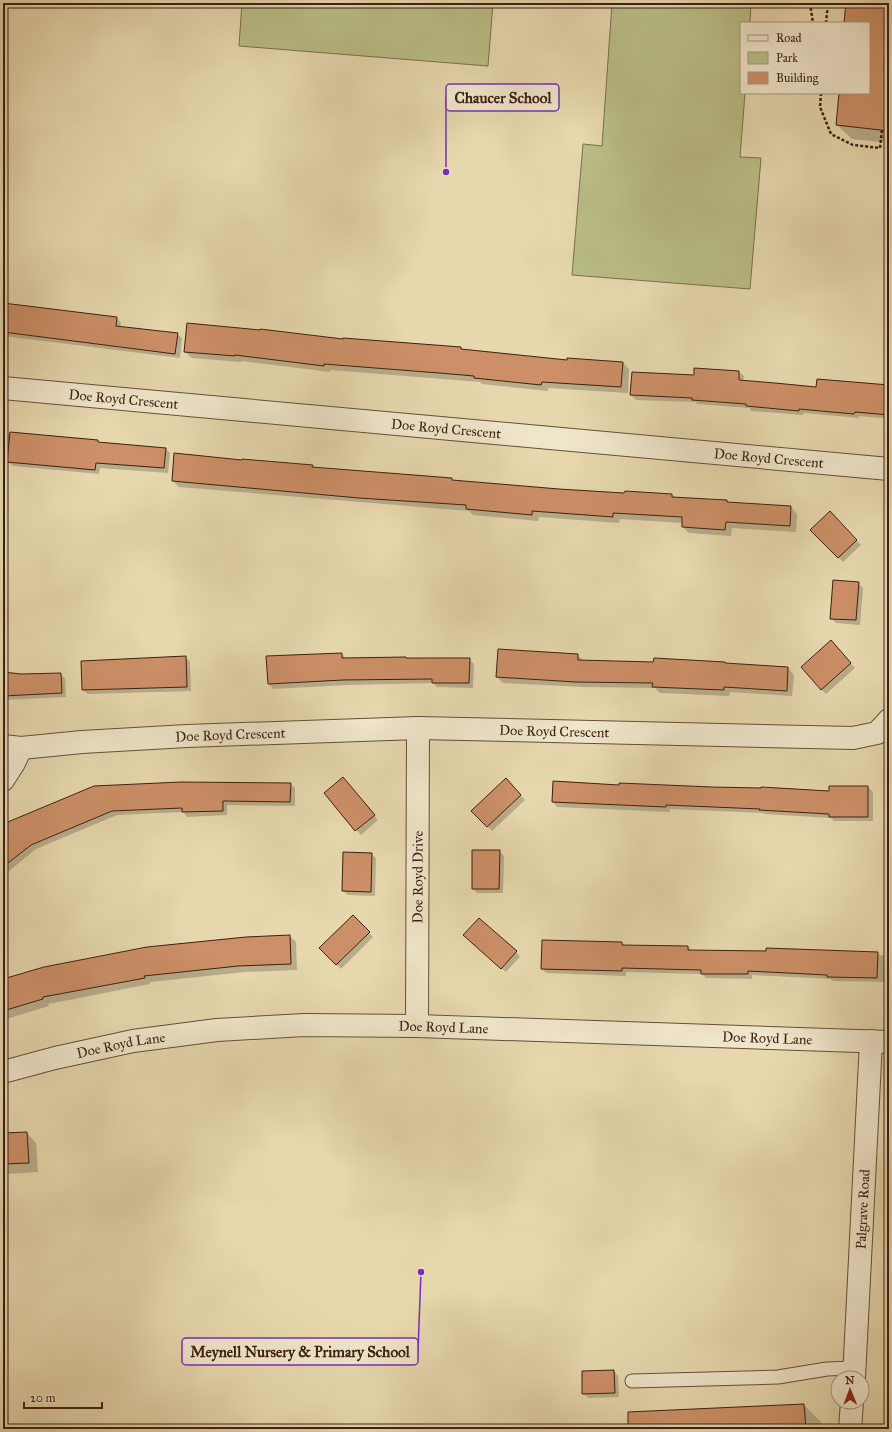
<svg xmlns="http://www.w3.org/2000/svg" width="892" height="1432" viewBox="0 0 892 1432" font-family="'IM FELL Great Primer',serif">
  <style>
    .green { fill: #b9bd86; stroke: #7a6e4c }
    .shadow { fill: #0003 }
    .building { fill: #cc8f67; stroke: #3c2012 }
    .lines { fill: none; stroke-linecap: round; stroke-linejoin: round }
    .service-casing { stroke: #664e39; stroke-width: 15 }
    .minor-casing { stroke: #664e39; stroke-width: 24 }
    .path { stroke: #3c2012; stroke-width: 2.5; stroke-dasharray: 3 2; stroke-linecap: butt }
    .service { stroke: #efe5ca; stroke-width: 13 }
    .minor { stroke: #efe5ca; stroke-width: 22 }
    .labels { text-anchor: middle; stroke-width: 3; stroke-linejoin: round; paint-order: stroke }
    .street-label { font-size: 14px; fill: #3c2012; stroke: #efe5ca }
    .leader { fill: none; stroke: #7b2cbf; stroke-width: 1.5 }
    .callout-dot { fill: #7b2cbf; stroke: #efe5ca; stroke-width: 1.5 }
    .callout { fill: #efe5ca; stroke: #7b2cbf; stroke-width: 1.5 }
    .callout-label { font-size: 15px; text-anchor: middle; font-weight: bold; fill: #3c2012 }
  </style>
  <rect width="100%" height="100%" fill="#e6d7ad"/>
  <filter id="stains"><feTurbulence type="fractalNoise" baseFrequency=".005" numOctaves="4"/><feColorMatrix values="0 0 0 0 .2 0 0 0 0 .09 0 0 0 0 .02 0 0 0 .5 -.17"/></filter>
  <radialGradient id="worn" r=".72"><stop offset=".6" stop-color="#630" stop-opacity="0"/><stop offset="1" stop-color="#630" stop-opacity=".3"/></radialGradient>
  <!-- green -->
  <g class="green">
    <polygon points="242,3 493,3 488,66 239,46"/>
    <polygon points="612,3 751,3 750,23 741,23 741,93 745,93 740,157 761,158 750,289 572,275 583,144 602,146"/>
  </g>
  <!-- shadow -->
  <g class="shadow">
    <polygon points="847,3 889,3 889,143 852,139 837,125 840,93 869,93 869,23 845,23"/>
    <polygon points="3,304 117,318 121,323 120,328 177,334 182,338 180,358 3,336"/>
    <polygon points="344,340 460,348 463,351 568,361 623,363 629,369 628,393 548,388 548,391 482,384 480,382 330,370 330,372 241,361 241,362 192,358 185,352"/>
    <polygon points="695,369 739,372 744,376 743,381 817,388 889,386 889,419 859,416 859,418 804,413 803,415 751,411 749,408 697,404 696,402 636,400 631,395 694,377"/>
    <polygon points="3,432 97,441 100,444 165,448 170,453 168,473 100,468 99,474 13,466 8,462 8,459 3,458"/>
    <polygon points="312,466 314,468 451,479 453,481 625,494 672,495 675,498 726,501 729,503 791,507 797,514 796,532 732,528 731,536 689,533 683,527 683,523 620,519 619,523 539,517 538,521 473,515 469,511 179,487 173,481"/>
    <polygon points="830,513 861,545 843,562 812,530"/>
    <polygon points="858,583 863,588 860,625 836,623 831,618"/>
    <polygon points="836,646 855,668 826,694 821,689"/>
    <polygon points="342,654 346,659 469,659 474,664 473,688 437,687 433,683 348,685 273,689 269,684"/>
    <polygon points="577,655 584,661 788,668 794,675 792,696 730,692 729,696 660,693 655,688 583,687 503,683 497,677"/>
    <polygon points="185,657 190,662 191,691 88,694 83,690"/>
    <polygon points="3,673 21,675 60,674 65,678 66,697 3,700"/>
    <polygon points="506,779 525,800 492,831 473,811"/>
    <polygon points="554,782 620,786 830,792 830,787 868,787 873,792 873,821 834,821 831,818 765,814 763,813 670,809 670,812 557,807 553,802"/>
    <polygon points="348,783 378,820 361,835 325,793"/>
    <polygon points="290,784 295,788 295,806 227,805 227,815 187,817 183,812 117,815 36,849 3,876 3,830 15,820"/>
    <polygon points="499,851 504,856 503,893 477,893 473,889"/>
    <polygon points="371,854 376,858 375,896 348,895 343,891"/>
    <polygon points="353,916 373,937 341,969 320,948"/>
    <polygon points="290,936 296,942 297,970 245,972 150,982 150,984 48,1004 49,1006 3,1020 3,981"/>
    <polygon points="469,940 516,952 520,957 506,972"/>
    <polygon points="622,943 625,946 688,947 692,951 877,953 880,955 889,956 889,982 833,981 830,979 752,975 752,979 706,978 702,974 626,972 626,976 547,973 542,969"/>
    <polygon points="27,1133 36,1143 38,1172 7,1174 3,1169 3,1134"/>
    <polygon points="614,1371 618,1376 619,1397 588,1398 583,1393"/>
    <polygon points="804,1405 822,1423 823,1429 632,1429"/>
  </g>
  <!-- building -->
  <g class="building">
    <polygon points="846,3 889,3 889,131 836,125 839,93 869,93 869,23 844,23"/>
    <polygon points="3,303 117,317 116,326 178,333 175,354 3,332"/>
    <polygon points="187,323 260,330 260,329 343,339 343,338 461,347 461,349 567,360 567,358 623,362 621,387 542,382 541,385 474,378 474,376 439,373 324,364 324,366 235,355 235,356 184,352"/>
    <polygon points="694,368 739,371 739,380 775,383 816,387 817,379 889,385 889,415 855,412 854,414 799,409 799,411 746,406 746,404 692,400 692,398 630,395 632,372 694,375"/>
    <polygon points="10,432 98,440 98,442 166,448 164,468 96,463 95,470 7,462"/>
    <polygon points="174,453 242,460 242,459 313,465 312,467 452,478 452,480 559,489 624,493 625,491 672,494 672,497 727,500 727,502 791,506 790,526 726,522 725,530 682,527 682,517 613,513 613,517 532,511 532,515 466,509 466,505 359,498 172,481"/>
    <polygon points="830,511 857,540 838,558 810,530"/>
    <polygon points="833,580 859,582 856,620 830,619"/>
    <polygon points="831,640 851,663 821,690 801,667"/>
    <polygon points="498,649 578,654 578,660 653,662 654,658 725,662 725,663 788,667 787,691 724,687 724,690 652,687 653,683 576,682 496,677"/>
    <polygon points="342,653 342,658 406,657 406,658 470,658 469,683 432,683 432,679 343,680 268,684 266,656"/>
    <polygon points="186,656 187,687 82,690 81,661"/>
    <polygon points="3,672 21,674 61,673 62,693 3,696"/>
    <polygon points="343,777 375,815 355,831 324,793"/>
    <polygon points="506,778 521,795 487,827 471,811"/>
    <polygon points="553,781 619,785 619,783 712,787 761,788 761,787 829,791 829,786 868,786 868,817 829,817 829,814 759,810 760,809 666,805 666,807 552,802"/>
    <polygon points="181,782 291,783 290,802 223,801 223,811 182,812 182,808 112,811 31,845 3,867 3,824 94,786"/>
    <polygon points="472,850 500,850 499,889 472,889"/>
    <polygon points="343,852 372,853 371,892 342,891"/>
    <polygon points="353,915 370,932 336,965 319,948"/>
    <polygon points="479,918 517,951 501,969 463,935"/>
    <polygon points="290,935 291,964 238,966 144,976 145,978 43,997 43,999 3,1011 3,979 44,967 147,947 246,937"/>
    <polygon points="542,940 622,942 622,945 688,946 688,950 766,951 766,948 878,952 877,978 827,977 827,975 748,971 748,974 701,974 701,970 622,968 622,971 541,969"/>
    <polygon points="27,1132 29,1163 3,1164 3,1133"/>
    <polygon points="614,1370 615,1393 582,1394 582,1371"/>
    <polygon points="804,1404 806,1429 628,1429 628,1412"/>
  </g>
  <g class="lines">
    <!-- service casing -->
    <g class="service-casing">
      <polyline id="service" points="632,1381 778,1377 827,1369 854,1368"/>
    </g>
    <!-- minor casing -->
    <g class="minor-casing">
      <g id="minor">
        <path id="s1" d="M3,388L889,469"/>
        <path id="s2" d="M3,746L21,748L82,742L187,736L418,728L853,738L877,733L889,720"/>
        <polyline points="3,780 14,763 21,748"/>
        <path id="s3" d="M417,1026L418,728"/>
        <path id="s4" d="M3,1072L55,1058L133,1041L217,1030L304,1025L417,1026L889,1042"/>
        <path id="s5" d="M854,1378L871,1041"/>
        <polyline points="850,1429 852,1402"/>
      </g>
    </g>
    <!-- path -->
    <g class="path">
      <polyline points="810,3 813,23"/>
      <polyline points="826,23 828,3"/>
      <polyline points="821,93 820,107 831,134 853,145 880,148 882,130"/>
    </g>
    <!-- service -->
    <use href="#service" class="service"/>
    <!-- minor -->
    <use href="#minor" class="minor"/>
  </g>
  <g class="labels">
    <!-- street labels -->
    <g class="street-label">
      <text dy="5" stroke="none"><textPath href="#s1" startOffset="121">Doe Royd Crescent</textPath></text>
      <text dy="5" stroke="none"><textPath href="#s1" startOffset="445">Doe Royd Crescent</textPath></text>
      <text dy="5" stroke="none"><textPath href="#s1" startOffset="769">Doe Royd Crescent</textPath></text>
      <text dy="5" stroke="none"><textPath href="#s2" startOffset="552">Doe Royd Crescent</textPath></text>
      <text dy="5" stroke="none"><textPath href="#s2" startOffset="228">Doe Royd Crescent</textPath></text>
      <text dy="5" stroke="none"><textPath href="#s3" startOffset="149">Doe Royd Drive</textPath></text>
      <text dy="5" stroke="none"><textPath href="#s4" startOffset="445">Doe Royd Lane</textPath></text>
      <text dy="5" stroke="none"><textPath href="#s4" startOffset="769">Doe Royd Lane</textPath></text>
      <text dy="5" stroke="none"><textPath href="#s4" startOffset="121">Doe Royd Lane</textPath></text>
      <text dy="5" stroke="none"><textPath href="#s5" startOffset="169">Palgrave Road</textPath></text>
    </g>
  </g>
  <!-- callouts -->
  <path class="leader" d="M446 172L446 97M421 1272L418 1351"/>
  <g class="callout-dot">
    <circle cx="446" cy="172" r="4"/>
    <circle cx="421" cy="1272" r="4"/>
  </g>
  <g class="callout">
    <rect x="446" y="84" width="113" height="27" rx="4"/>
    <rect x="182" y="1338" width="236" height="27" rx="4"/>
  </g>
  <g class="callout-label">
    <text x="503" y="103">Chaucer School</text>
    <text x="300" y="1357">Meynell Nursery &amp; Primary School</text>
  </g>
  <!-- margin -->
  <rect width="892" height="1432" fill="none" stroke="#e6d7ad" stroke-width="16"/>
  <rect x="4" y="4" width="884" height="1424" fill="none" stroke="#3c2012" stroke-width="2"/>
  <rect x="8" y="8" width="876" height="1416" fill="none" stroke="#3c2012"/>
  <!-- legend -->
  <rect x="740" y="22" width="130" height="72" fill="#efe5ca" stroke="#a79680"/>
  <rect x="748" y="35" width="20" height="6" fill="#efe5ca" stroke="#a79680"/>
  <text x="776" y="42" font-size="12" fill="#3c2012">Road</text>
  <rect x="748" y="52" width="20" height="12" fill="#b9bd86" stroke="#a79680"/>
  <text x="776" y="62" font-size="12" fill="#3c2012">Park</text>
  <rect x="748" y="72" width="20" height="12" fill="#cc8f67" stroke="#a79680"/>
  <text x="776" y="82" font-size="12" fill="#3c2012">Building</text>
  <!-- north arrow -->
  <g transform="translate(850 1390) rotate(359)"><circle r="19" fill="#efe5ca" stroke="#a79680"/>
  <path d="M0-3L7 15L0 10L-7 15Z" fill="#8f2418"/>
  <text y="-6" font-size="11" font-weight="bold" text-anchor="middle" fill="#3c2012">N</text>
  </g>
  <!-- scale -->
  <path d="M24 1402v6h78v-6" fill="none" stroke="#3c2012" stroke-width="2"/>
  <text x="30" y="1402" font-size="12" fill="#3c2012" stroke="#efe5ca" stroke-width="3" paint-order="stroke">20 m</text>
  <rect width="100%" height="100%" filter="url(#stains)"/>
  <rect width="100%" height="100%" fill="url(#worn)"/>
</svg>
